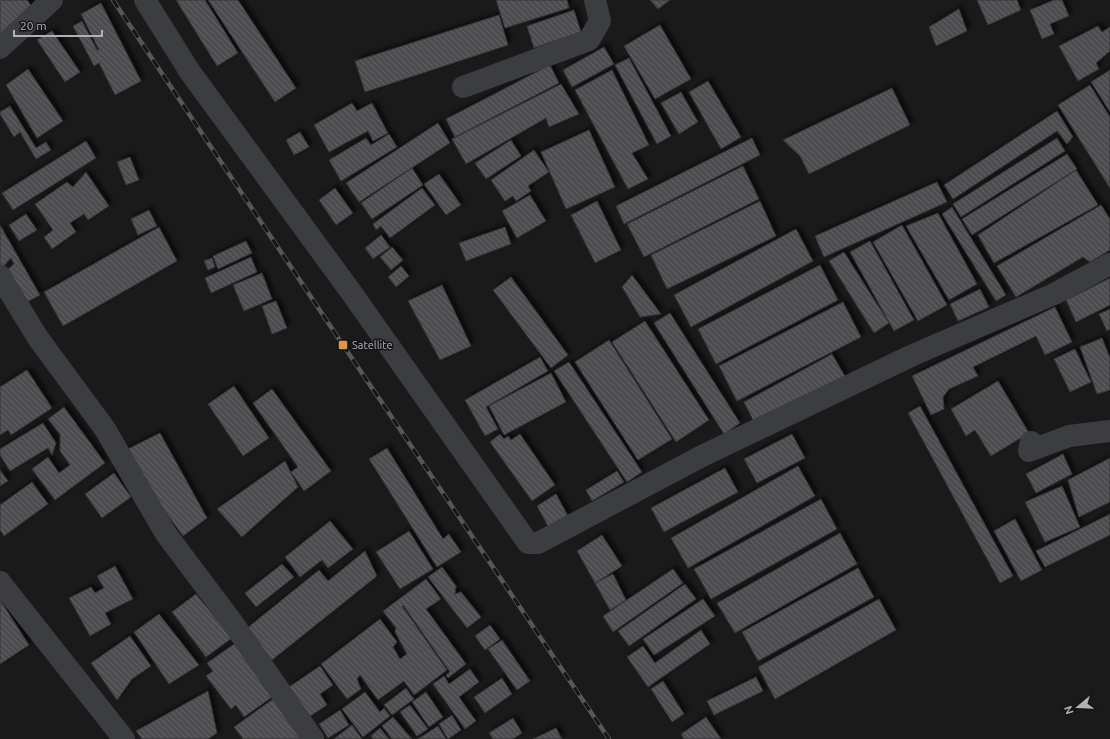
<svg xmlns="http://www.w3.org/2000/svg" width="1110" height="739" viewBox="0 0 1110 739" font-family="Ubuntu,sans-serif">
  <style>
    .building { fill: url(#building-back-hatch); stroke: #343537; filter: url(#shadow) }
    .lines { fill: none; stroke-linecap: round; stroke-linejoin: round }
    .minor { stroke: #3b3d40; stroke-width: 22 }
    .rail-casing { stroke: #54575b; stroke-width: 4.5 }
    .rail { stroke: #151517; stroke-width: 3; stroke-dasharray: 9; stroke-linecap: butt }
    .poi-dot { fill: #dd9551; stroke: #151517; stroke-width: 1.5 }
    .labels { text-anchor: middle; stroke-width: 3; stroke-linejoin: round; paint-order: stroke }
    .poi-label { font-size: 11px; fill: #aeb3b9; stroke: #151517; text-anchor: start }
  </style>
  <defs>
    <pattern id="building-back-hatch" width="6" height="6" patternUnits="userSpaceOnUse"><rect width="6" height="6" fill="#4c4d50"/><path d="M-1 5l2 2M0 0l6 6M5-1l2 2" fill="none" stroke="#636467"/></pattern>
    <filter id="shadow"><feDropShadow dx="3.5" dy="-3.5" stdDeviation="2" flood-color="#0009"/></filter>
  </defs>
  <rect width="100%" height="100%" fill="#1a1a1b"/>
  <!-- building -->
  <g class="building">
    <polygon points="0,0 27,0 32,7 0,38"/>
    <polygon points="176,0 205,0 238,53 217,66"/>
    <polygon points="208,0 238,0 296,88 275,102"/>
    <polygon points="496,0 567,0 569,8 505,28"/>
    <polygon points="650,0 670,0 658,9"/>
    <polygon points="977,0 1017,0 1021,10 988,25"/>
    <polygon points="1054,0 1062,0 1069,16 1050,24 1054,34 1042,39 1030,10"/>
    <polygon points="101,3 141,81 115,95 99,63 94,66 73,26 82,21 97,50 99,50 81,14"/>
    <polygon points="959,9 967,31 936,46 929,27"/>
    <polygon points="574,10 581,32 534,48 527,26"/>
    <polygon points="499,15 508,45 365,92 355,61"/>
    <polygon points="660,25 691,79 655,99 624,46"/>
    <polygon points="1098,26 1102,32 1110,27 1110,51 1096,63 1099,69 1078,81 1059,46"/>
    <polygon points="52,31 80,72 65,82 37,40"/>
    <polygon points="604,47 614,64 572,87 563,70"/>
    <polygon points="629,58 671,136 657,144 615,65"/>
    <polygon points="550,65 559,83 455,137 446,119"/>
    <polygon points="28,69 63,121 37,138 6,85"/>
    <polygon points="612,70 649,145 632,153 648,179 628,189 575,90"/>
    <polygon points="1110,70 1110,112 1091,82"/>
    <polygon points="708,81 741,137 721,149 689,92"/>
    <polygon points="561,84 579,114 549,127 546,118 466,164 452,139"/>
    <polygon points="1090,85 1110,117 1110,188 1058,105"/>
    <polygon points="892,88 910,125 809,174 800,156 783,140"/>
    <polygon points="681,92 698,122 679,134 661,103"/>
    <polygon points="352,103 357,111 372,103 388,133 373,141 368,131 329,152 314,125"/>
    <polygon points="10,106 36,148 46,142 51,150 36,159 20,132 14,137 0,114 0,112"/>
    <polygon points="1057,111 1073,137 1067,144 1057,131 953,199 944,185"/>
    <polygon points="438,123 450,143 359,202 346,183"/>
    <polygon points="589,130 615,187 566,209 541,152"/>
    <polygon points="300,132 309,147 294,155 286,140"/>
    <polygon points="389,134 397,147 341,181 329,160 366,138 371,145"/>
    <polygon points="752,138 760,155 624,224 616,206"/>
    <polygon points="1057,138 1065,151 961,217 953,204"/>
    <polygon points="511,140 521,156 486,179 475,163"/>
    <polygon points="86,141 96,158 13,210 2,193"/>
    <polygon points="534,150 549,172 528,186 531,191 516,201 513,196 505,201 491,180"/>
    <polygon points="1067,154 1077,169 972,235 962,219"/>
    <polygon points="130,157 139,180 126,185 117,162"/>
    <polygon points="743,166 759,199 644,257 627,224"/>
    <polygon points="412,168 423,185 372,219 361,203"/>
    <polygon points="1076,170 1098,205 994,263 978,235"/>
    <polygon points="86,172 109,206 88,220 84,214 70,223 76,232 52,249 44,237 53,230 35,204 67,182 73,187"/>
    <polygon points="439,174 461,205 446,215 424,184"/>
    <polygon points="937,182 947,202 824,257 815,236"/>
    <polygon points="335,188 353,213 336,225 319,200"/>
    <polygon points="422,188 435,205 390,238 381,226 376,230 373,224"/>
    <polygon points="530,195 546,221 517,238 502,211"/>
    <polygon points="597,201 621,250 595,263 571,215"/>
    <polygon points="760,201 776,236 667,289 651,255"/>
    <polygon points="1101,205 1110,219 1110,250 1090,262 1083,257 1016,297 997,266"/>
    <polygon points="952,207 1006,295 996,301 942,214"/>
    <polygon points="149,210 157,226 138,235 131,219"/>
    <polygon points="938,213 977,284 949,300 906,226"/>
    <polygon points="26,214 37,230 19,241 9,225"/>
    <polygon points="0,225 40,295 27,302 8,269 14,264 11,258 2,268 0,264"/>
    <polygon points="902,225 947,305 918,321 873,242"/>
    <polygon points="159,227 177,261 63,326 44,292"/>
    <polygon points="505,227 511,244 466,261 459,243"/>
    <polygon points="796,229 813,261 691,327 674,295"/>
    <polygon points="381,235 390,247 373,259 365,248"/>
    <polygon points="246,241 252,253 218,269 213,256"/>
    <polygon points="870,241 914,320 894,331 850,252"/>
    <polygon points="392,247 403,260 391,270 380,257"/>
    <polygon points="844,252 889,323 874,333 829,261"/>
    <polygon points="251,257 257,272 211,293 205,278"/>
    <polygon points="212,258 215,267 208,270 204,261"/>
    <polygon points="820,265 838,300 716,364 698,329"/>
    <polygon points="401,266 409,276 396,287 388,277"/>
    <polygon points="262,273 272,299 244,311 233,285"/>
    <polygon points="632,275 661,314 640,317 622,287"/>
    <polygon points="511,277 568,355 551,368 493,290"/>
    <polygon points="1110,278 1110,305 1076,322 1066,300"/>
    <polygon points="442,285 471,346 440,360 408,301"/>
    <polygon points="980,289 989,307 958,321 950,304"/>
    <polygon points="276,301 287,328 272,334 262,306"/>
    <polygon points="843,302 861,337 737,401 719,366"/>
    <polygon points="1055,307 1072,342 1045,355 1036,336 973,367 978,376 949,389 943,397 944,409 931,415 912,376"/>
    <polygon points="1110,309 1110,329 1107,331 1099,314"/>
    <polygon points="670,313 740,423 724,434 654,323"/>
    <polygon points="645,321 709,420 676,442 612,342"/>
    <polygon points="1102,338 1110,358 1110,390 1097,394 1080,347"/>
    <polygon points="609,340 672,439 638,460 575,362"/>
    <polygon points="1075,349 1091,382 1070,392 1054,359"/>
    <polygon points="832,354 846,378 755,424 744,402"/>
    <polygon points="540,357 548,371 486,407 498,429 485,436 465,400"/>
    <polygon points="569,362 642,472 627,482 554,371"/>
    <polygon points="27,370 52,408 11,435 8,430 0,435 0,387"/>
    <polygon points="551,373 566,402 504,435 489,406"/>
    <polygon points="998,381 1029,433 991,456 975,430 966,436 951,409"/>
    <polygon points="234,386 269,438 243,456 208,404"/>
    <polygon points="272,389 331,471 304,491 291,472 298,467 253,403"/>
    <polygon points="920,406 1013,576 1000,583 908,413"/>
    <polygon points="64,407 105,463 55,500 32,469 48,457 59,473 70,465 60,451 60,434 48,419"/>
    <polygon points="43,423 56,443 52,455 48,448 10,471 0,455 0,449"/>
    <polygon points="160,433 207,518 183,536 122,452"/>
    <polygon points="500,434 504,439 508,436 511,440 520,434 555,485 532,501 490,442"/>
    <polygon points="792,434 805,458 757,483 744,459"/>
    <polygon points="387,448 443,539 449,534 461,552 437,567 369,459"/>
    <polygon points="1063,454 1072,474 1036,493 1026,474"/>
    <polygon points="1110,458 1110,502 1079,517 1068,480"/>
    <polygon points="285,461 298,487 242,537 217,509"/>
    <polygon points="798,466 815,496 688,568 671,538"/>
    <polygon points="725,468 738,492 664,532 651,508"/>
    <polygon points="0,470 8,481 0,486"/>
    <polygon points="617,471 624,482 592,501 586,490"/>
    <polygon points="114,473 131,497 102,518 85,494"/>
    <polygon points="32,482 48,504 4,536 0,530 0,505"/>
    <polygon points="1062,486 1080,527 1045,542 1025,502"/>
    <polygon points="556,494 568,516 549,528 537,506"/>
    <polygon points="821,499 837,529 711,599 694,569"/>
    <polygon points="1110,514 1110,535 1045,567 1036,551"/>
    <polygon points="1015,519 1042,570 1021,581 994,531"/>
    <polygon points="330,521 353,549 328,568 322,560 300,577 285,557"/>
    <polygon points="409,531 433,569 400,589 376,552"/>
    <polygon points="840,533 857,564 735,633 717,603"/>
    <polygon points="602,535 622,566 595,583 577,551"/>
    <polygon points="365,551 377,576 272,660 246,629 319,570 328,581"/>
    <polygon points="282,564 294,577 256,607 245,593"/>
    <polygon points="115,566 133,599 105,613 111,624 90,636 69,598 91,587 95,593 104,588 97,576"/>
    <polygon points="442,567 456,586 455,594 461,592 481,617 467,628 428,577"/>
    <polygon points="858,568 874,597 758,661 742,632"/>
    <polygon points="673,569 683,583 613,632 603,616"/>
    <polygon points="613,574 626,600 610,610 595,583"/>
    <polygon points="426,579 441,599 426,609 466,664 448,678 446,675 450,672 403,605 402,606 447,670 414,695 404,681 378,700 360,675 357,679 361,689 347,699 321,664 380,619 397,642 393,647 400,659 407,654 395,632 396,628 383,611"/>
    <polygon points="685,584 696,599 629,646 618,631"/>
    <polygon points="196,594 232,638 206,657 172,612"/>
    <polygon points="703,599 715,616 654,655 643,639"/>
    <polygon points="879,599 896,630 775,699 758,667"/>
    <polygon points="0,600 29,645 0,664"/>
    <polygon points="159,614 199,665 169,684 134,632"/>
    <polygon points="490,625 500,639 485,650 475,636"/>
    <polygon points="701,630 710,644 648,687 627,657 643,646 655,663"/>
    <polygon points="130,636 151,666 132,679 117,700 91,663"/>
    <polygon points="502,640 530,681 517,690 488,649"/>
    <polygon points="237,642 275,695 244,717 236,705 231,709 206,676 213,671 207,663"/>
    <polygon points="320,666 333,685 320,694 327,705 309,717 289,687"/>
    <polygon points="470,669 479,682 459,697 476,721 465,729 433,684 444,676 449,684"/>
    <polygon points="756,677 763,691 714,715 707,701"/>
    <polygon points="502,678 512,694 485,713 474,697"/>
    <polygon points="663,681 684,714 672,722 651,689"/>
    <polygon points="406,688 414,699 392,715 384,705"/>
    <polygon points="208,691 217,733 208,739 142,739 136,731"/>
    <polygon points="365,692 380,712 384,708 390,716 363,737 342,709"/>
    <polygon points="426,692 443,717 429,727 412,702"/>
    <polygon points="273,699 301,739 243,739 234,727"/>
    <polygon points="410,705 428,729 417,736 400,712"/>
    <polygon points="340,710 349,725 328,738 319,724"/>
    <polygon points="452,715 461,730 448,739 439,724"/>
    <polygon points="393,717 412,739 392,739 382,726"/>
    <polygon points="706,717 721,739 684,739 681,734"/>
    <polygon points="513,718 522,733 513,739 493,739 489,733"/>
    <polygon points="352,725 362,739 334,739"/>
    <polygon points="438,726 446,739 418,739"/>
    <polygon points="380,728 389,739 373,739 371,736"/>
    <polygon points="556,728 562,739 533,739"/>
  </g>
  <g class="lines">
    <!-- minor -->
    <g class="minor">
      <polyline points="145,0 190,72 351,292 528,543 538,543 702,456 913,355 1054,294 1110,264"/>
      <polyline points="0,48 52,0"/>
      <polyline points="463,87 589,40 600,21 595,0"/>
      <polyline points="0,276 38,338 105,429 166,534 230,619 313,739"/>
      <polyline points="1031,442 1029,451 1069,436 1110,431"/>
      <polyline points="0,582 124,739"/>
    </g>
    <!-- rail casing -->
    <g class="rail-casing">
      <polyline id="rail" points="113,0 343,345 609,739"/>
    </g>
    <!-- rail -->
    <use href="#rail" class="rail"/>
  </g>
  <!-- markers -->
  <rect class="poi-dot" x="338" y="340" width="10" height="10" rx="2"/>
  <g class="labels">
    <!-- poi labels -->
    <g class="poi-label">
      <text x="352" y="349">Satellite</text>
    </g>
  </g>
  <!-- north arrow -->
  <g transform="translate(1078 707) rotate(251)" stroke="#151517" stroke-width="3" paint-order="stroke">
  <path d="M0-3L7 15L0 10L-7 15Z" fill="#aeb3b9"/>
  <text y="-6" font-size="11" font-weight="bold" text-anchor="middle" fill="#aeb3b9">N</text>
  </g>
  <!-- scale -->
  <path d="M14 30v6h88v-6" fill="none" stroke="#aeb3b9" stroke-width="2"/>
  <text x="20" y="30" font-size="12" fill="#aeb3b9" stroke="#151517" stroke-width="3" paint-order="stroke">20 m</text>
</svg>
